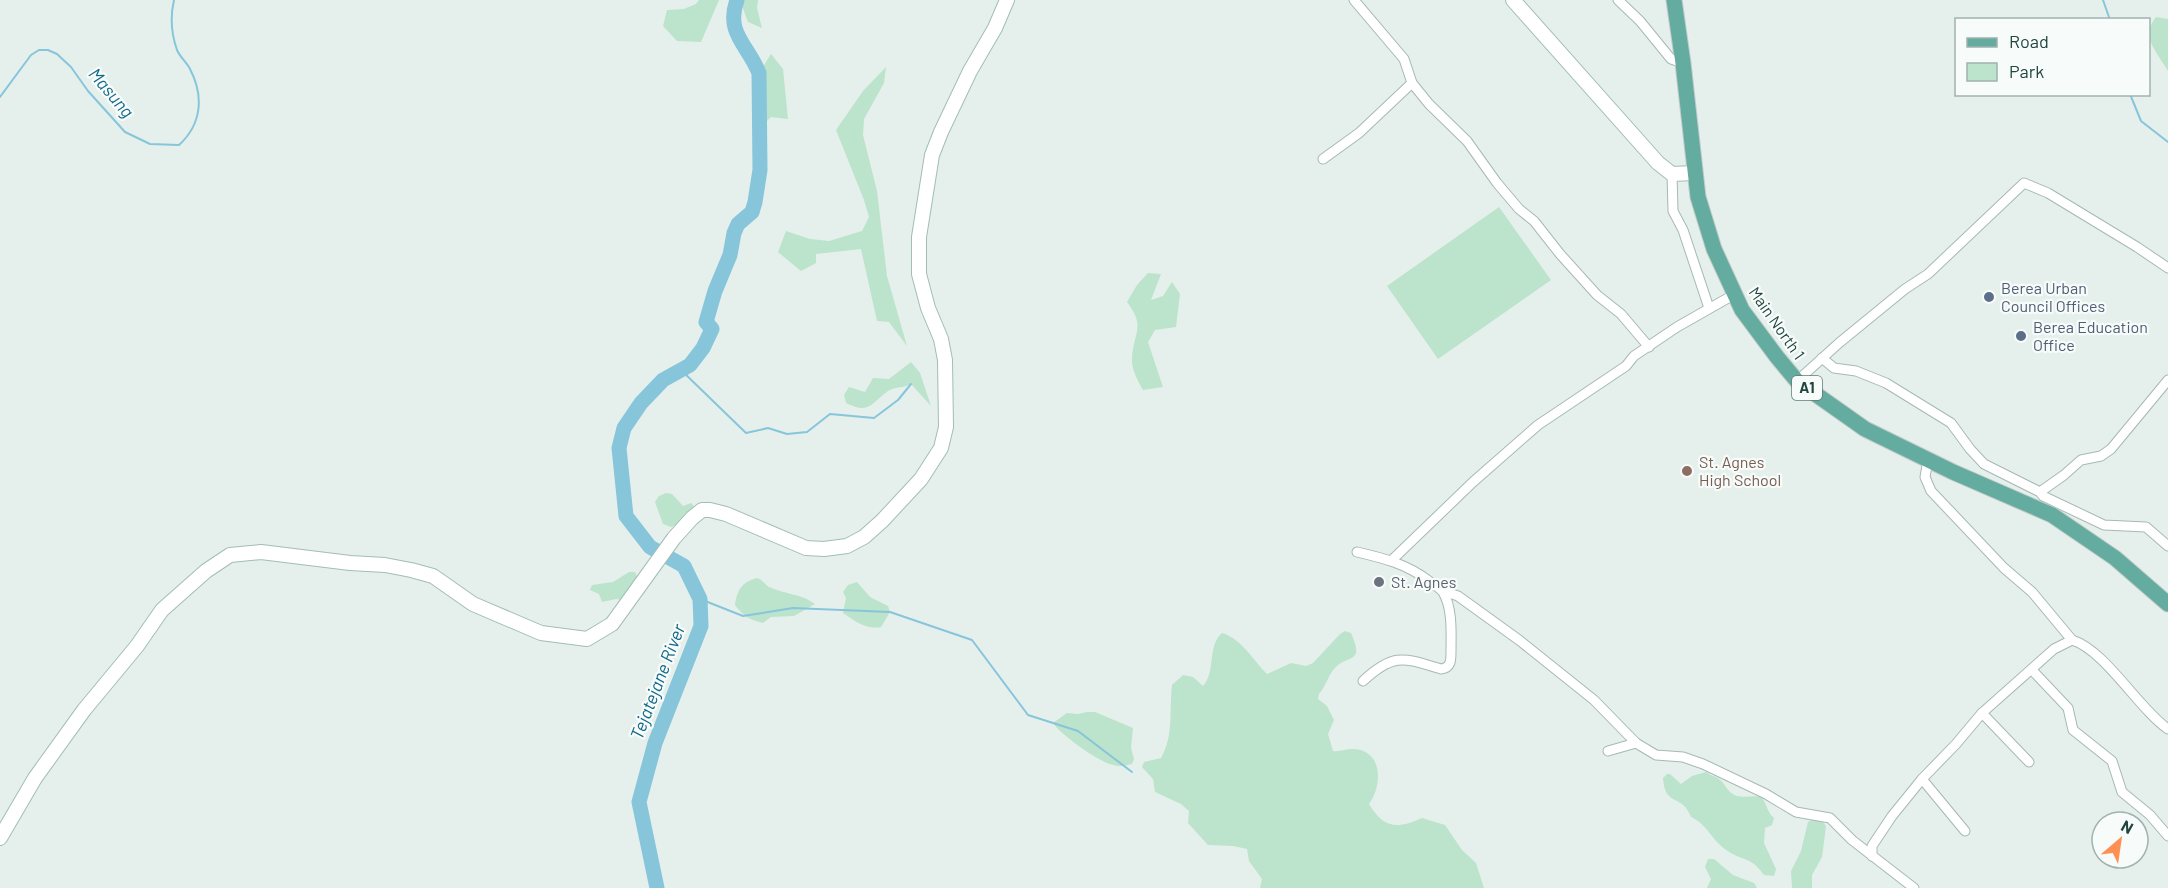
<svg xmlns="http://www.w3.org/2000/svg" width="2168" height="888" viewBox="0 0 2168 888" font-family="Barlow,sans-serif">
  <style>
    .green { fill: #bce3cb }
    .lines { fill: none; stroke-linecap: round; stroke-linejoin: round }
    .stream { stroke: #87c5db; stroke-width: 2 }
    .river { stroke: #87c5db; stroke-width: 15 }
    .street-casing { stroke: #a6b9b5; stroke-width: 11 }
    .secondary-casing { stroke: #a2bdb7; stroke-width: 16 }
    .primary-casing { stroke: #c1cbc9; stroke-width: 17 }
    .street { stroke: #fff; stroke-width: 9 }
    .secondary { stroke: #fff; stroke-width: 14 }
    .primary { stroke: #64aba0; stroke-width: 15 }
    .service-dot { fill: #5c6f8a; stroke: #f7fbf9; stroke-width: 2 }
    .education-dot { fill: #8d6e63; stroke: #f7fbf9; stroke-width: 2 }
    .worship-dot { fill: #6b7280; stroke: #f7fbf9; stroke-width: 2 }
    .labels { text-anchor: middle; stroke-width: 4.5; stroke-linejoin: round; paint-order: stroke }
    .shield { fill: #f7fbf9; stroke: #617c77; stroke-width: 1.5 }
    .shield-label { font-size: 15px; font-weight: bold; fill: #21453f }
    .service-label { font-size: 16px; fill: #4e5e75; stroke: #f7fbf9; text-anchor: start }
    .street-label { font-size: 16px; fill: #21453f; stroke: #f7fbf9 }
    .education-label { font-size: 16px; fill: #785e54; stroke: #f7fbf9; text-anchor: start }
    .worship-label { font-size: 16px; fill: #5b616d; stroke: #f7fbf9; text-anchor: start }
    .water-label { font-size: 18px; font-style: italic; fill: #12698a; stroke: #f7fbf9 }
  </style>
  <rect width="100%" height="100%" fill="#e5f0ec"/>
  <!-- green -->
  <g class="green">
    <polygon points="699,0 719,0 701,42 677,41 663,26 667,10 684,9 696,4"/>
    <polygon points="743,0 758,0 757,8 762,28 748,22 742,6"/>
    <path d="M2156,17L2168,19V71C2157,52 2140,37 2156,17Z"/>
    <polygon points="771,54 783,69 788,119 771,117 760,128 759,73"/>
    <polygon points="886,67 884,83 864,119 863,135 877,191 887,276 907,346 889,322 877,321 861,249 816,254 816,263 801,271 778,252 786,231 810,239 829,241 862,231 869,217 864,200 836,130 863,91"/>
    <polygon points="1499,207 1551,280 1438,359 1387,286"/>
    <path d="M1148,273L1161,274L1151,300L1163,296L1172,282L1180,294L1176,327L1155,330L1148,342L1163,387L1143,390C1138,381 1131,369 1132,358C1134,331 1146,327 1127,302L1137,285Z"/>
    <path d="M911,362L920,373L931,406L911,384C904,388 894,387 888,391C871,403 870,415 846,403L844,395L849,387L865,392L873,378L889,379Z"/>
    <polygon points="666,493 672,494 683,506 691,503 696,509 680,524 671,527 663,524 655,502 659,496"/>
    <polygon points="629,572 635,572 639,581 622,600 616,599 602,602 599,594 590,590 592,585 613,582"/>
    <path d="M757,578C763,580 764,584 769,587C784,594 802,594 815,604L794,616L771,617L763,623C750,620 743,616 735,605C737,590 742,582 757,578Z"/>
    <path d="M857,582L870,597L888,606L890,612L881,627C866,630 855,621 843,613L846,598L843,592L848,585Z"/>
    <path d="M1345,631L1351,633C1365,665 1348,653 1334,669C1328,676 1326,686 1319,694L1318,699L1327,706L1334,720L1328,734L1333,751C1339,752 1346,749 1352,749C1383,749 1383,785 1369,804C1384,829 1397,829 1422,818L1445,825L1462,850L1476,863L1484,888H1260L1262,879L1249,861L1247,849L1233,846L1208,845L1188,823L1189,811L1181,804L1155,792L1153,779L1142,767L1144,762L1161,758C1174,736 1169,711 1172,685L1183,675L1193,677L1203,686C1216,672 1207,646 1222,633C1242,639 1253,660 1267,674L1291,663L1306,666L1313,663L1340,634Z"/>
    <path d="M1087,712H1095L1133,728L1131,748L1134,759L1132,764C1125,766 1119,767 1113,765C1099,762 1061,735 1053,723L1067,713L1078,714Z"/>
    <path d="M1706,772C1711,776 1715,776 1719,779C1726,784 1727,793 1737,796C1745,798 1753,795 1762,797C1767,805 1767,812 1774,818L1772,825L1765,828L1764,843L1776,869L1774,876L1764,875C1750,855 1742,862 1725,849C1710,838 1708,825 1691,817C1682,793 1665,808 1663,778L1667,774H1670L1681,784L1692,776Z"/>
    <polygon points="1815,818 1822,821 1826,826 1822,857 1812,875 1812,888 1792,888 1791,871 1801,851 1808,822"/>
    <polygon points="1708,859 1714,859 1733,875 1754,883 1757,888 1707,888 1711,879 1705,867"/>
  </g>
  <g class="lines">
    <!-- stream -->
    <g class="stream">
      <polyline points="2103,0 2110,20"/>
      <polyline points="2130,94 2141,121 2168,142"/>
      <path d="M0,97L31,55L39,50H48L57,54L71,67L88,91L125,132L150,144L179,145C202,124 204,96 190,69C187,63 180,57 177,50C171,33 170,17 174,0"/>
      <polyline points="681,370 746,433 768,428 787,434 807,432 830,414 874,418 898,400 911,384"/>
      <polyline points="700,599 743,616 793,608 890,612 972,640 1028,715 1078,731 1132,772"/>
    </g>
    <!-- river -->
    <path class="river" d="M657,888L639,802L655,743L701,626L700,599L684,566L650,547L626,516L619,448L624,428L641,403L663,380L690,365L703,348L712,329L706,322L715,291L730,255L734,233L738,224L752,212L755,202L760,170L759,73C748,45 725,33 737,0"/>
    <!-- street casing -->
    <g class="street-casing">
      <g id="street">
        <polyline points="1354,0 1404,59 1412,83"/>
        <polyline points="1618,0 1640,21 1671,59 1683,63"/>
        <polyline points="1323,159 1359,133 1412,83 1429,104 1467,141 1497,183 1519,209 1534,221 1560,254 1597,295 1621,314 1649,347"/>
        <polyline points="1672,174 1673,211 1683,230 1709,308"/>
        <polyline points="1822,358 1834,368 1856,371 1886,383 1951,423 1970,449 1984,464 2040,492 2043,496 2104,525 2146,527 2168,546"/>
        <polyline points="1797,381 1839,343 1905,289 1928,274 2024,183 2048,193 2137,247 2168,268"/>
        <path d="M1928,460L1925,477L1931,491L2004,568L2032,592L2072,640C2105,650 2138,708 2168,729"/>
        <polyline points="2040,492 2064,475 2081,460 2101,456 2111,449 2168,380"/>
        <path d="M1357,552C1383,558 1407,564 1429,581C1433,584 1440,588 1443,592C1453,609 1451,634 1451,652C1451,660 1451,668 1441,669C1404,658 1394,652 1363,681"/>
        <polyline points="1392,560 1473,482 1538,425 1626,366 1634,356 1677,327 1735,294"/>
        <polyline points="1443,591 1458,596 1519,640 1594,700 1636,743"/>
        <polyline points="2032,670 2068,708 2073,730 2112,761 2122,792 2150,815 2168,836"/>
        <polyline points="1982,713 2029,762"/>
        <polyline points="1608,751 1636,743 1656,755 1683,757 1703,764 1766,794 1796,812 1830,818 1852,840 1914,888"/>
        <polyline points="1922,779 1965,831"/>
        <polyline points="1872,856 1872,846 1892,816 1922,779 1956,744 1982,713 2054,649 2072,640"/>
      </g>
    </g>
    <!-- secondary casing -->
    <g class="secondary-casing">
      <g id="secondary">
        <polyline points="1513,0 1658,163 1672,174 1694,173"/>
        <polyline points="0,838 35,778 84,710 137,646 162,610 206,571 230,555 261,552 350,563 385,565 411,570 433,576 473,604 541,633 587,639 612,624 674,538 692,518 702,510 710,510 726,514 806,548 824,549 847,546 864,537 882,521 921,479 941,448 946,427 945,360 941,339 928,308 919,274 919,237 932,155 941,132 970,71 995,28 1007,0"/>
      </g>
    </g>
    <!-- primary casing -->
    <g class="primary-casing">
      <polyline id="primary" points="1674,0 1683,63 1698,197 1714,249 1742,310 1777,357 1797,381 1865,429 1953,472 2052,515 2115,558 2168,604"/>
    </g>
    <!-- street -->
    <use href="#street" class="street"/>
    <!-- secondary -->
    <use href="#secondary" class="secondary"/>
    <!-- primary -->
    <use href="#primary" class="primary"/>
  </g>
  <!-- markers -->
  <g class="service-dot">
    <circle cx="1989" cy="297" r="6"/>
    <circle cx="2021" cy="336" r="6"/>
  </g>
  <circle class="education-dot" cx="1687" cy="471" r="6"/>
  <circle class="worship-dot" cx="1379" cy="582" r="6"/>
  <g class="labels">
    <!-- shield labels -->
    <rect class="shield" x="1792" y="376" width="30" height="24" rx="4.5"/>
    <g class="shield-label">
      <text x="1807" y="393">A1</text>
    </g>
    <!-- service labels -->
    <g class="service-label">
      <text x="2001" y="294">Berea Urban<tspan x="2001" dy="18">Council Offices</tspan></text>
      <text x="2033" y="333">Berea Education<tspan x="2033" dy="18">Office</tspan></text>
    </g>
    <!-- street labels -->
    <g class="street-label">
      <text transform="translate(1777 323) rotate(55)" y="6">Main North 1</text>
    </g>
    <!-- education labels -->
    <g class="education-label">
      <text x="1699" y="468">St. Agnes<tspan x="1699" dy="18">High School</tspan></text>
    </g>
    <!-- worship labels -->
    <g class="worship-label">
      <text x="1391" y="588">St. Agnes</text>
    </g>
    <!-- water labels -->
    <g class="water-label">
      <text transform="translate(111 93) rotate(50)" y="6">Masung</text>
      <text transform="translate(658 682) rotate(-69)" y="6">Tejatejane River</text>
    </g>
  </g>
  <!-- legend -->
  <rect x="1955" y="18" width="195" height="78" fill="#f7fbf9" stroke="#a1b2af" stroke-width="1.5"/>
  <rect x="1967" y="38" width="30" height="9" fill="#64aba0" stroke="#a1b2af" stroke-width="1.5"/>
  <text x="2009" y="48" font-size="18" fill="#21453f">Road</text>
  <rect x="1967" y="63" width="30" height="18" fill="#bce3cb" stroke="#a1b2af" stroke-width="1.5"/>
  <text x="2009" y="78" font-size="18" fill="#21453f">Park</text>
  <!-- north arrow -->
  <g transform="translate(2120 840) rotate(29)"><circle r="28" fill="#f7fbf9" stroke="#a1b2af" stroke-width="1.5"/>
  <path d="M0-4.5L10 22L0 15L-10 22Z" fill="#ff9054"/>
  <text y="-9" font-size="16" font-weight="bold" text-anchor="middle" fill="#21453f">N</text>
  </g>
</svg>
